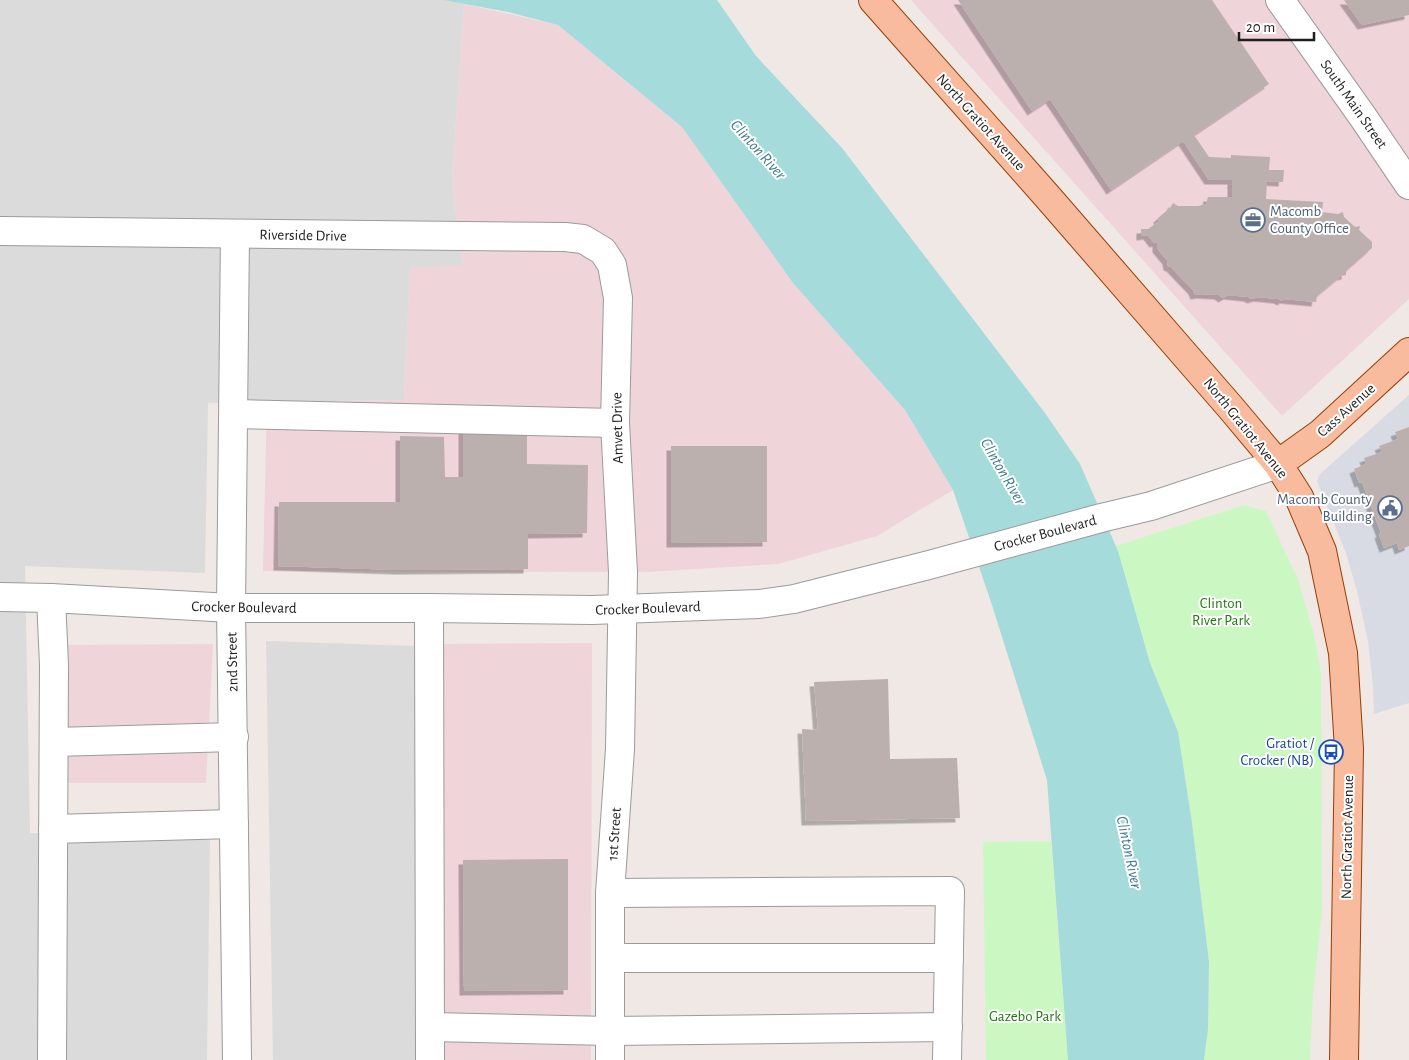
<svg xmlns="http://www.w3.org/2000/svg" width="1409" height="1060" viewBox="0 0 1409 1060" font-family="'Alegreya Sans',sans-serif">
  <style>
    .residential { fill: #dcdbdb }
    .commercial { fill: #efd4da }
    .park { fill: #cbf8c2 }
    .plaza { fill: #d8dbe4 }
    .water { fill: #a5dbda }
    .building { fill: #bbb0ae; filter: url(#shadow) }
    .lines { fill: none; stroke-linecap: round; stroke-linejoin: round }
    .minor-casing { stroke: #9b9b9b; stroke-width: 30 }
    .major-casing { stroke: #943f04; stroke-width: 30 }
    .minor { stroke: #fff; stroke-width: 28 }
    .major { stroke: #f9bb9e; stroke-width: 28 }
    .labels { text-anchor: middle; stroke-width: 4; stroke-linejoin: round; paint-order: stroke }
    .street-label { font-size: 15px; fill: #1e1e1e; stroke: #fff }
    .service-label { font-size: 15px; fill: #4e5e75; stroke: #fff; text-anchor: start }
    .park-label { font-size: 15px; fill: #21790e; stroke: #fff }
    .transit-label { font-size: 15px; fill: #164399; stroke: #fff; text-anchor: end }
    .water-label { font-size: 16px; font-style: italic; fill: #417a8c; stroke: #fff }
  </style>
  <defs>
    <filter id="shadow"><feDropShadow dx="-4.5" dy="4.5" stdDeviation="0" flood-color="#0004"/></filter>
  </defs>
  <rect width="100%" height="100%" fill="#efe8e4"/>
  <!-- residential -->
  <g class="residential">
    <polygon points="0,0 443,0 464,4 452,181 463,266 410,268 404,400 208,403 205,573 25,566 30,833 210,840 207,1060 0,1060"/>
    <polygon points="266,641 418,646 443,644 442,1060 273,1060"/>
  </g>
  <!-- commercial -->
  <g class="commercial">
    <polygon points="911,0 1409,0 1409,299 1282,416"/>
    <polygon points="464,4 558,25 682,127 793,283 905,410 953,490 877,536 778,564 647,572 263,571 267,403 404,400 410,267 463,265 452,181"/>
    <polygon points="592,643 591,1060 442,1060 443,644"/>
    <polygon points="213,644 206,783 68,783 65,645"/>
  </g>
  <!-- park -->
  <g class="park">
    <polygon points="1244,505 1266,511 1299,582 1314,635 1321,673 1322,912 1313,992 1310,1060 1204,1060 1208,1029 1209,962 1192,823 1178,732 1150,663 1116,546"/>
    <polygon points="1051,841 1068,1060 986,1060 983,842"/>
  </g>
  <!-- plaza -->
  <polygon class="plaza" points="1409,395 1409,427 1395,432 1398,439 1380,447 1382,452 1364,458 1366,464 1354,469 1359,483 1362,482 1381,533 1379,534 1384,548 1397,543 1399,550 1409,546 1409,703 1374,714 1373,687 1368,641 1357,591 1346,553 1317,481 1320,474"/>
  <!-- water -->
  <polygon class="water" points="443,0 717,0 756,56 842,148 1045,413 1080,464 1118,551 1150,663 1178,732 1192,823 1209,962 1208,1029 1204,1060 1068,1060 1047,780 992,605 953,490 905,410 793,283 682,127 558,25 508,12"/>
  <!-- building -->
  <g class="building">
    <polygon points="958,0 1212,0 1269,84 1194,135 1209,157 1231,158 1231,155 1270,157 1269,170 1284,170 1283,182 1267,181 1266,199 1323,202 1322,212 1338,214 1343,212 1344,217 1355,227 1360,226 1359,230 1372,242 1372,248 1346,271 1346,275 1341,276 1317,296 1316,302 1284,299 1282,301 1278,299 1258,297 1252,299 1248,297 1228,295 1223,298 1219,295 1201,294 1195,295 1193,290 1171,267 1168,266 1167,260 1157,248 1157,242 1154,243 1148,235 1141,236 1141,229 1148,229 1158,222 1158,218 1170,208 1173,203 1178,206 1198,206 1206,204 1208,197 1232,197 1232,180 1209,180 1183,141 1111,190 1050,99 1032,111"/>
    <polygon points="1344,0 1409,0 1409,15 1362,25"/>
    <polygon points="463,427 527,427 527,464 588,465 587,533 528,534 528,569 400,570 278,566 279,502 400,502 400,436 444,437 445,477 463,477"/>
    <polygon points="1409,427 1409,546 1399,550 1397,543 1384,548 1379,534 1381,533 1362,482 1359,483 1354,469 1366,464 1364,458 1382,452 1379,446 1398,439 1395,432"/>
    <polygon points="671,446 767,446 767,542 671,543"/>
    <polygon points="888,679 890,759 957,758 960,818 806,821 802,729 818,730 814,682"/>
    <polygon points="568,859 568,990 464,991 463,860"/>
  </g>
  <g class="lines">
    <!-- minor casing -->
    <g class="minor-casing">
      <g id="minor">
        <polyline points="1280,0 1363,117 1409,185"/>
        <polyline points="0,231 565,237 583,239 603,251 612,265 618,298 615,423 623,572 620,749 610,893 610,1060"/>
        <polyline points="235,234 231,608 237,1060"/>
        <polyline points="234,414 615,423"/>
        <polyline points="0,597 51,598 231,608 429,608 592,610 759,604 794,599 929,565 1101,518 1151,506 1278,464"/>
        <polyline points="51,598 54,665 52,1060"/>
        <polyline points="429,608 430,1060"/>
        <polyline points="54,742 234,737"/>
        <polyline points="53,829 234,824"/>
        <polyline points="610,893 950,891 947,1060"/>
        <polyline points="610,958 949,958"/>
        <polyline points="430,1027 610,1031 948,1027"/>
      </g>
    </g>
    <!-- major casing -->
    <g class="major-casing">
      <g id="major">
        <polyline points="873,0 1046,195 1231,408 1278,464 1299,497 1322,551 1343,653 1349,749 1344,1060"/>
        <polyline points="1278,464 1320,434 1409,352"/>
      </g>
    </g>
    <!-- minor -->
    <use href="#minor" class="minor"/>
    <!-- major -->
    <use href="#major" class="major"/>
  </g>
  <!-- icons -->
  <defs>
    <g id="office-ring" transform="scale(1.25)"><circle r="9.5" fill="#fff" stroke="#5c6f8a" stroke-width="1.5"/><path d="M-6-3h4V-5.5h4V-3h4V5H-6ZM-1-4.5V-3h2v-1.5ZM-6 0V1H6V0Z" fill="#5c6f8a"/></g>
    <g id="civic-ring" transform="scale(1.25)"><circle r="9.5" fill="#fff" stroke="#5c6f8a" stroke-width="1.5"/><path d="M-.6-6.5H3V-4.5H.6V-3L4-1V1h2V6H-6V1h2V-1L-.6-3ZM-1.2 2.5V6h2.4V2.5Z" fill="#5c6f8a"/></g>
    <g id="bus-ring" transform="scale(1.25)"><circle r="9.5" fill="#fff" stroke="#1a4fb4" stroke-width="1.5"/><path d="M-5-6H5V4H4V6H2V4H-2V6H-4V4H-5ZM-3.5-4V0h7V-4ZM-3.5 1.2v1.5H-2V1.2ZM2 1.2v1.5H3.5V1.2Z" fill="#1a4fb4"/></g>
  </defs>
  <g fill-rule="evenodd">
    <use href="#office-ring" x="1253" y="220"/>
    <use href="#civic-ring" x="1390" y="508"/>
    <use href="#bus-ring" x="1331" y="752"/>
  </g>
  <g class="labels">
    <!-- street labels -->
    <g class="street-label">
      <text transform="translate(1354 104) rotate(55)" y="5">South Main Street</text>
      <text transform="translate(981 122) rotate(48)" y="5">North Gratiot Avenue</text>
      <text transform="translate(303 235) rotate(1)" y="5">Riverside Drive</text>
      <text transform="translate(1346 410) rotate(-42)" y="5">Cass Avenue</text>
      <text transform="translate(617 428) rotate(-91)" y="5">Amvet Drive</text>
      <text transform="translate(1246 428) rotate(51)" y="5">North Gratiot Avenue</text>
      <text transform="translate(1045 533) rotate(-15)" y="5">Crocker Boulevard</text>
      <text transform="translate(244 607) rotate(1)" y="5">Crocker Boulevard</text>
      <text transform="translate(648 608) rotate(-2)" y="5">Crocker Boulevard</text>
      <text transform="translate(232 662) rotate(-91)" y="5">2nd Street</text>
      <text transform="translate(614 834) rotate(-86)" y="5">1st Street</text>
      <text transform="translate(1347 837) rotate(-89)" y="5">North Gratiot Avenue</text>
    </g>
    <!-- service labels -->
    <g class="service-label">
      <text x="1270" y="216">Macomb<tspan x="1270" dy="17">County Office</tspan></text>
      <text x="1372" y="504" text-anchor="end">Macomb County<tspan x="1372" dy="17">Building</tspan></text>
    </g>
    <!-- park labels -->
    <g class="park-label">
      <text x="1221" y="608">Clinton<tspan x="1221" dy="17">River Park</tspan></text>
      <text x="1025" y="1021">Gazebo Park</text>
    </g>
    <!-- transit labels -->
    <g class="transit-label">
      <text x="1314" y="748">Gratiot /<tspan x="1314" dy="17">Crocker (NB)</tspan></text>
    </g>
    <!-- water labels -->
    <g class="water-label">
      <text transform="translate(759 149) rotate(48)" y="6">Clinton River</text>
      <text transform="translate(1004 471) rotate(60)" y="6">Clinton River</text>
      <text transform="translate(1130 852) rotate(78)" y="6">Clinton River</text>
    </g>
  </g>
  <!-- scale -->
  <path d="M1239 32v8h75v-8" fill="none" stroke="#1e1e1e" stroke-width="2.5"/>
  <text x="1246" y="32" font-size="15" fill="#1e1e1e" stroke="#ffffff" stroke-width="4" paint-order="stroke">20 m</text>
</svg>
